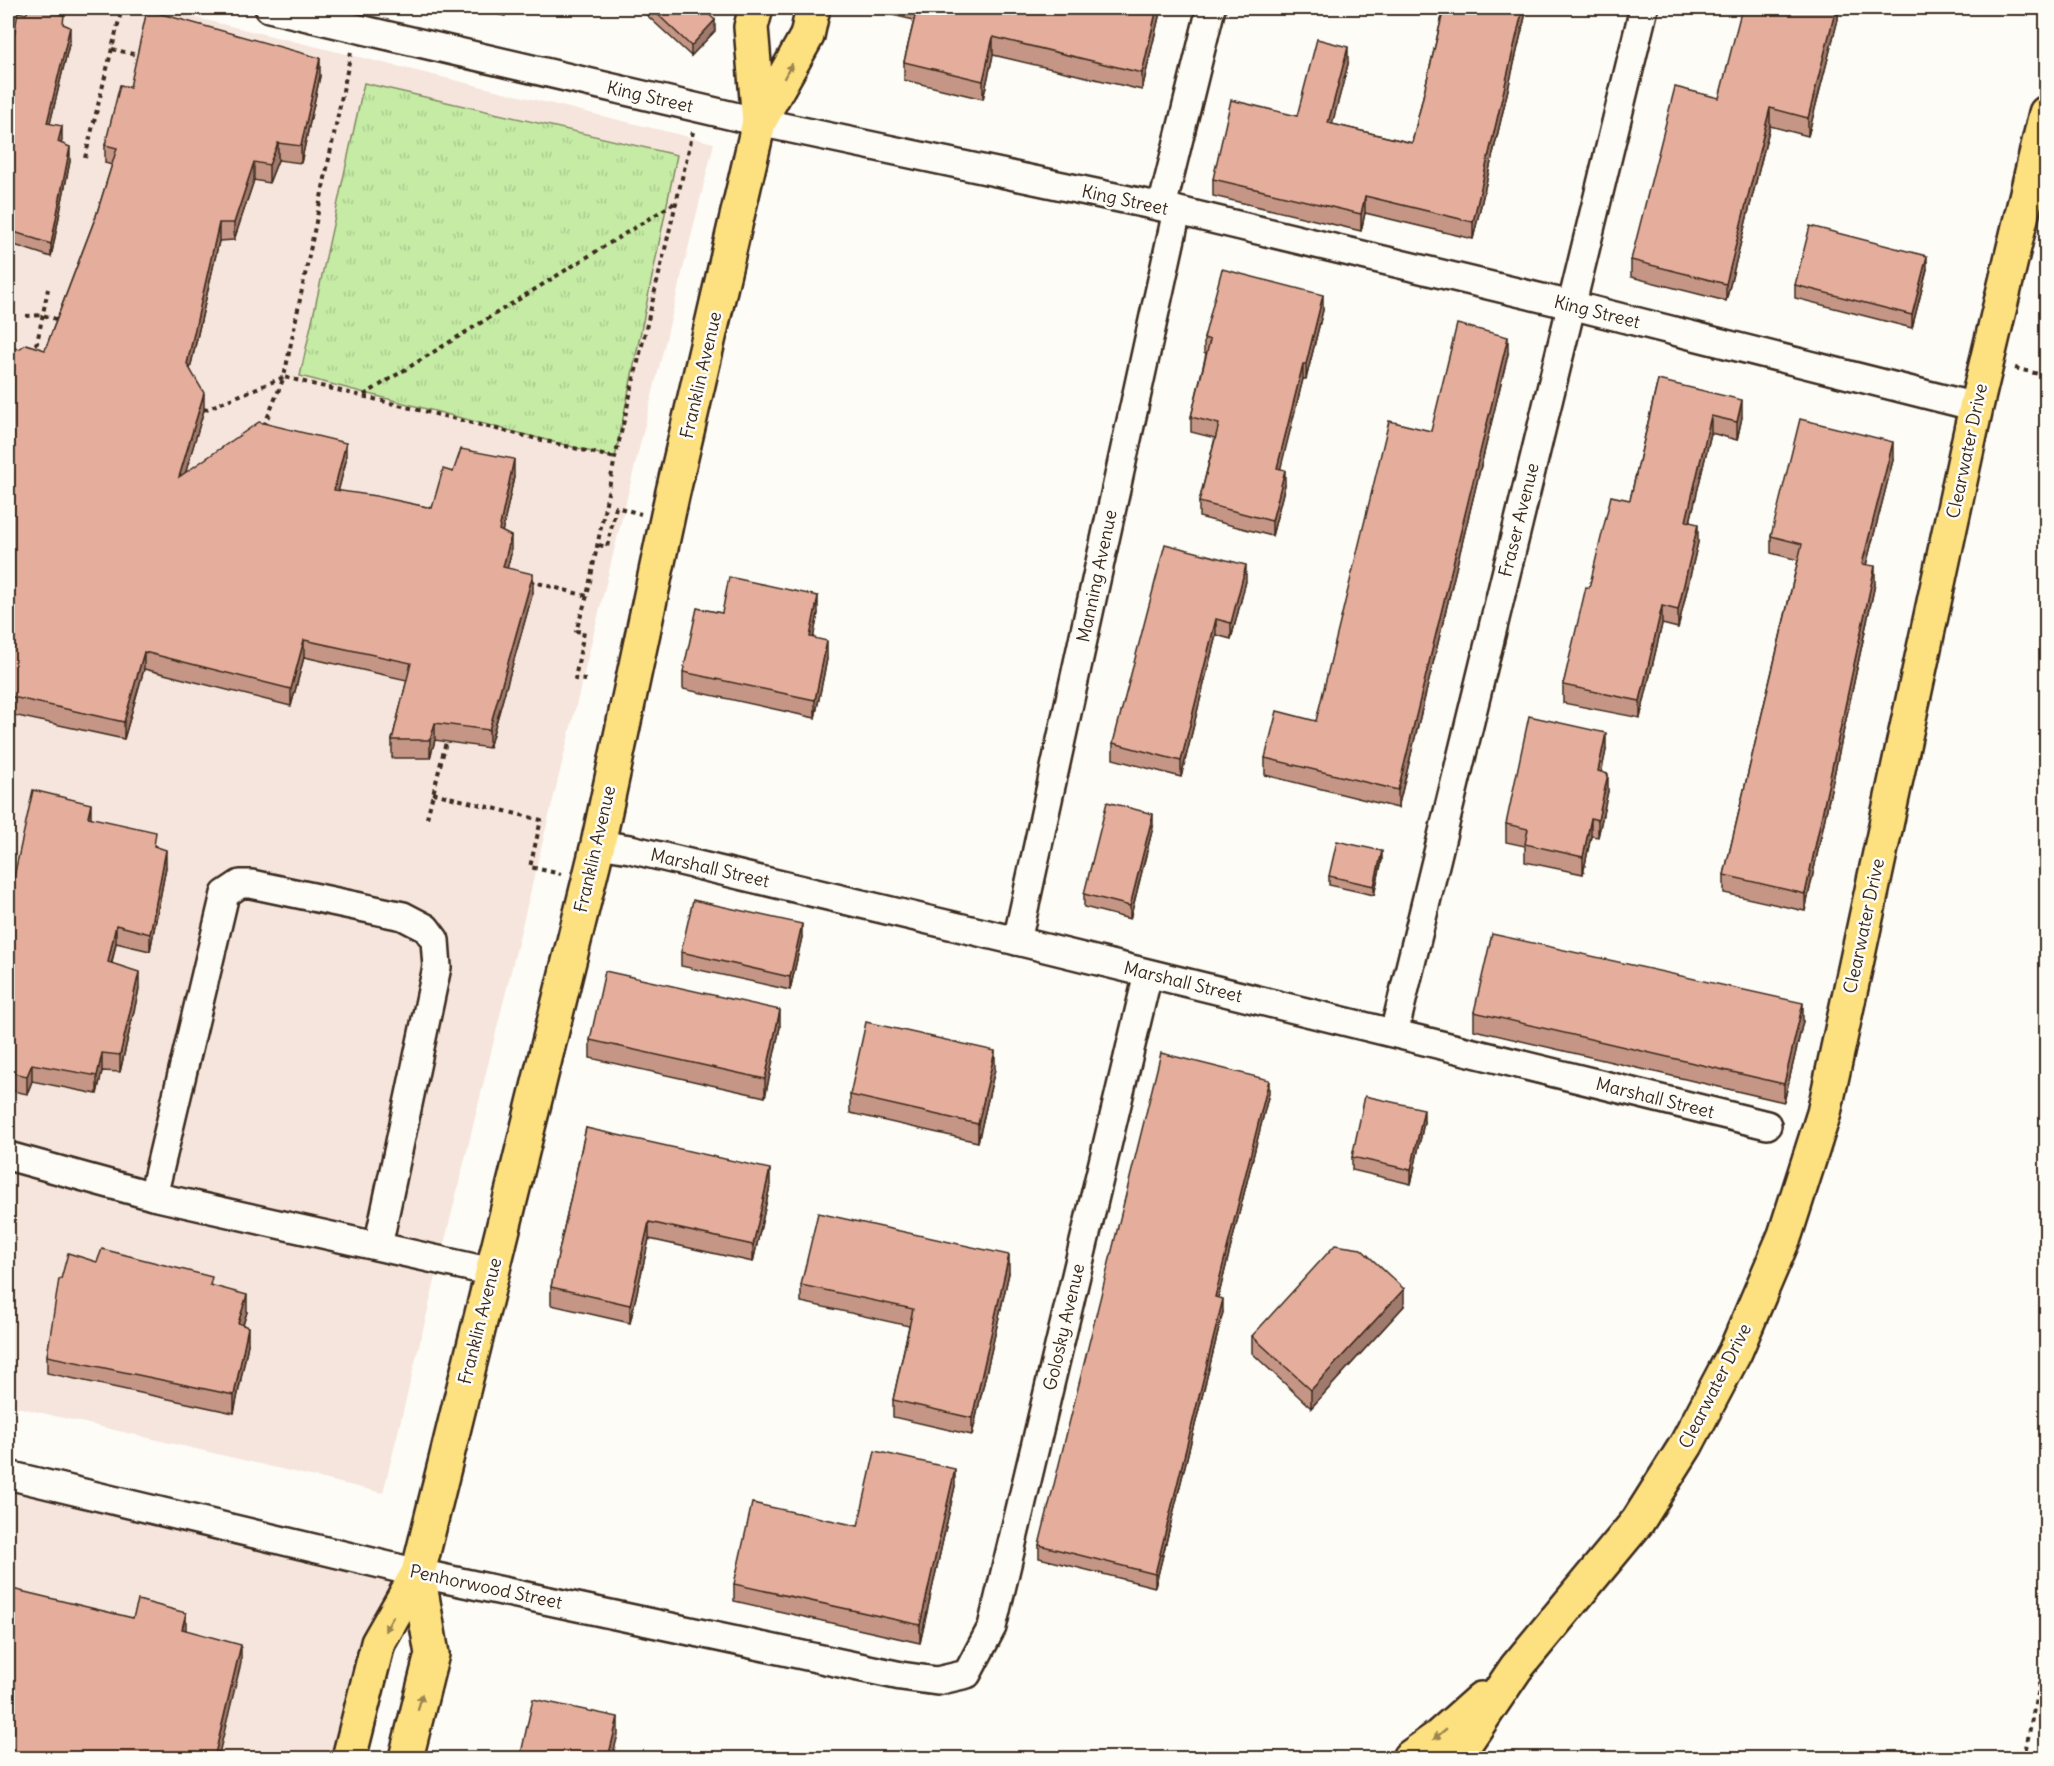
<svg xmlns="http://www.w3.org/2000/svg" width="2054" height="1766" viewBox="0 0 2054 1766" font-family="Delius,sans-serif">
  <style>
    .built { fill: #f6e5dc }
    .grass { fill: url(#grass-tufts); stroke: #808a62; stroke-width: 1.5 }
    .lines { fill: none; stroke-linecap: round; stroke-linejoin: round }
    .minor-casing { stroke: #3b2a1e; stroke-width: 32 }
    .major-casing { stroke: #3b2a1e; stroke-width: 38 }
    .path { stroke: #3b2a1e; stroke-width: 4; stroke-dasharray: 4.5 4.5; stroke-linecap: butt }
    .minor { stroke: #fdfcf7; stroke-width: 27 }
    .major { stroke: #fde080; stroke-width: 33 }
    .wall { fill: #c59686; stroke: #3b2a1e; stroke-width: 1.5 }
    .shaded-wall { fill: #a07a6d; stroke: #3b2a1e; stroke-width: 1.5 }
    .building { fill: #e5ae9c; stroke: #3b2a1e; stroke-width: 1.5 }
    .oneway { fill: #9c854f }
    .labels { text-anchor: middle; stroke-width: 5; stroke-linejoin: round; paint-order: stroke }
    .street-label { font-size: 18px; fill: #3b2a1e; stroke: #fdfcf7 }
  </style>
  <defs>
    <pattern id="grass-tufts" width="24" height="20" patternUnits="userSpaceOnUse" patternTransform="scale(1.5)"><rect width="24" height="20" fill="#c5eba5"/><path d="M3 7l-1-3M5 7V3M7 7l1-3M15 17l-1-3M17 17v-4M19 17l1-3" fill="none" stroke="#aaca8e"/></pattern>
  </defs>
  <rect width="100%" height="100%" fill="#fdfcf7"/>
  <filter id="ink" filterUnits="userSpaceOnUse"><feTurbulence type="fractalNoise" baseFrequency=".0167" numOctaves="2"/><feDisplacementMap in="SourceGraphic" scale="12" xChannelSelector="R" yChannelSelector="G"/><feConvolveMatrix kernelMatrix="1 2 1 2 8 2 1 2 1" color-interpolation-filters="sRGB"/></filter>
  <g filter="url(#ink)">
    <!-- built -->
    <g class="built">
      <polygon points="8,8 156,8 714,143 383,1493 8,1405"/>
      <polygon points="8,1475 418,1573 349,1758 8,1758"/>
    </g>
    <!-- grass -->
    <polygon class="grass" points="364,83 677,155 615,458 300,376"/>
    <g class="lines">
      <!-- minor casing -->
      <g class="minor-casing">
        <g id="minor">
          <polyline points="269,8 759,122 1162,207 1571,305 1976,407"/>
          <polyline points="1162,207 1211,8"/>
          <polyline points="598,844 630,849 1017,941 1767,1125"/>
          <polyline points="1017,941 1177,211"/>
          <polyline points="1394,1033 1644,8"/>
          <polyline points="8,1156 153,1196 492,1272"/>
          <polyline points="153,1196 225,894 240,884 251,884 403,916 426,928 435,940 437,967 378,1246"/>
          <polyline points="8,1475 418,1573 901,1676 937,1681 967,1674 992,1627 1148,974"/>
        </g>
      </g>
      <!-- major casing -->
      <g class="major-casing">
        <g id="major">
          <polyline points="756,8 751,27 759,122"/>
          <polyline points="349,1758 378,1643 418,1573 598,844 672,496 759,122 807,36 813,8"/>
          <polyline points="406,1758 432,1654 418,1573"/>
          <polyline points="1409,1758 1437,1738 1481,1699"/>
          <polyline points="1455,1758 1516,1668 1638,1521 1686,1445 1735,1352 1785,1235 1824,1113 1976,407 2046,113"/>
        </g>
      </g>
      <!-- path -->
      <g class="path">
        <polyline points="112,49 141,56"/>
        <polyline points="351,52 284,377 615,458"/>
        <polyline points="85,158 122,8"/>
        <polyline points="26,316 43,315 59,320"/>
        <polyline points="27,349 37,343 48,289"/>
        <polyline points="2015,368 2046,376"/>
        <polyline points="364,395 676,202"/>
        <polyline points="204,410 284,377"/>
        <polyline points="264,426 284,377"/>
        <polyline points="599,545 607,547 616,507 641,514"/>
        <polyline points="530,581 587,596 615,458 693,132"/>
        <polyline points="586,680 575,679 584,632 576,631 587,596"/>
        <polyline points="433,793 541,820 530,867 561,874"/>
        <polyline points="427,818 446,742"/>
        <polyline points="2024,1758 2039,1684 2046,1662"/>
      </g>
      <!-- minor -->
      <use href="#minor" class="minor"/>
      <!-- major -->
      <use href="#major" class="major"/>
    </g>
    <!-- wall -->
    <g class="wall">
      <polygon points="472,8 507,8 505,16"/>
      <polygon points="639,8 702,8 715,31 691,56"/>
      <polygon points="862,8 1161,8 1142,90 993,55 983,99 904,80 904,62 914,20"/>
      <polygon points="1444,8 1527,8 1473,239 1365,213 1361,231 1213,196 1213,179 1297,116 1348,64 1332,124 1412,143"/>
      <polygon points="1838,8 1838,19 1808,136 1770,126 1726,301 1631,277 1631,260 1719,98"/>
      <polygon points="64,25 70,40 50,123 62,140 61,143 70,161 51,257 8,243 8,74"/>
      <polygon points="320,76 301,163 278,160 269,183 254,180 234,240 219,241 190,369 204,410 185,473 346,461 338,491 432,508 453,472 514,477 502,531 511,554 507,568 533,592 489,748 435,740 430,758 392,758 392,740 407,680 304,657 291,706 144,669 124,739 8,714 8,346 19,349 45,350 96,216 112,165 105,163 105,145 130,87"/>
      <polygon points="1927,269 1912,328 1795,298 1795,285"/>
      <polygon points="1323,310 1306,379 1303,379 1280,468 1285,485 1272,536 1199,517 1199,502 1215,438 1191,432 1191,417 1206,354 1204,353 1204,338"/>
      <polygon points="1508,354 1398,808 1265,775 1265,758 1316,721 1431,431"/>
      <polygon points="1658,380 1742,417 1737,440 1711,433 1690,522 1698,542 1678,628 1662,624 1640,718 1563,703 1563,685 1589,588 1630,500"/>
      <polygon points="1893,460 1866,565 1875,584 1805,911 1724,893 1724,875 1798,560 1771,553 1771,536"/>
      <polygon points="1246,581 1231,639 1216,635 1181,777 1113,759 1113,743"/>
      <polygon points="722,613 818,613 813,638 827,659 815,718 683,689 683,672"/>
      <polygon points="1606,750 1601,772 1608,791 1598,837 1591,836 1583,874 1525,862 1525,846 1506,842 1506,824"/>
      <polygon points="91,818 156,846 166,867 150,951 116,943 112,963 139,989 120,1072 102,1071 97,1094 32,1081 27,1094 8,1090 8,904"/>
      <polygon points="1153,827 1130,919 1084,907 1084,894"/>
      <polygon points="1382,860 1374,895 1329,885 1329,876"/>
      <polygon points="802,937 790,990 681,966 681,952"/>
      <polygon points="1474,1012 1803,1021 1784,1102 1474,1030"/>
      <polygon points="780,1027 765,1097 590,1058 590,1040"/>
      <polygon points="995,1069 978,1142 850,1113 850,1095"/>
      <polygon points="1269,1093 1218,1298 1223,1312 1155,1587 1039,1558 1039,1545"/>
      <polygon points="1424,1122 1411,1184 1352,1170 1352,1157"/>
      <polygon points="586,1128 770,1186 753,1262 649,1239 630,1323 551,1305 551,1287"/>
      <polygon points="97,1262 212,1286 247,1312 243,1325 248,1344 234,1413 47,1373 47,1356 61,1279"/>
      <polygon points="1009,1273 972,1435 893,1417 893,1400 909,1326 801,1302 801,1285"/>
      <polygon points="1404,1306 1311,1408 1252,1353 1252,1336"/>
      <polygon points="955,1486 920,1643 734,1601 734,1584 858,1526"/>
    </g>
    <!-- shaded-wall -->
    <g class="shaded-wall">
      <polygon points="1157,8 1161,8 1142,90 1142,73"/>
      <polygon points="1523,8 1527,8 1473,239 1473,222"/>
      <polygon points="1836,8 1838,8 1838,19 1808,136 1808,118"/>
      <polygon points="715,20 715,31 691,56 691,46"/>
      <polygon points="70,27 70,40 47,136 47,123"/>
      <polygon points="993,37 993,55 983,99 983,81"/>
      <polygon points="1348,47 1348,64 1328,140 1328,123"/>
      <polygon points="320,58 320,76 301,163 301,146"/>
      <polygon points="1770,108 1770,126 1726,301 1726,284"/>
      <polygon points="62,126 62,140 58,155 58,142"/>
      <polygon points="278,143 278,160 269,183 269,165"/>
      <polygon points="70,147 70,161 51,257 51,244"/>
      <polygon points="254,162 254,180 234,240 234,223"/>
      <polygon points="1365,196 1365,213 1361,231 1361,214"/>
      <polygon points="219,223 219,241 187,382 187,364"/>
      <polygon points="1927,256 1927,269 1912,328 1912,315"/>
      <polygon points="1323,295 1323,310 1306,379 1306,364"/>
      <polygon points="1508,337 1508,354 1398,808 1398,790"/>
      <polygon points="1303,364 1303,379 1277,483 1277,468"/>
      <polygon points="204,393 204,410 179,495 179,477"/>
      <polygon points="1742,400 1742,417 1737,440 1737,422"/>
      <polygon points="1711,416 1711,433 1686,539 1686,521"/>
      <polygon points="1893,442 1893,460 1862,581 1862,564"/>
      <polygon points="346,443 346,461 334,508 334,490"/>
      <polygon points="514,459 514,477 499,547 499,530"/>
      <polygon points="1285,470 1285,485 1272,536 1272,521"/>
      <polygon points="1698,524 1698,542 1678,628 1678,610"/>
      <polygon points="511,536 511,554 503,584 503,567"/>
      <polygon points="1246,565 1246,581 1231,639 1231,623"/>
      <polygon points="1875,566 1875,584 1805,911 1805,894"/>
      <polygon points="533,574 533,592 489,748 489,730"/>
      <polygon points="818,596 818,613 810,655 810,637"/>
      <polygon points="1662,606 1662,624 1640,718 1640,701"/>
      <polygon points="1216,619 1216,635 1181,777 1181,761"/>
      <polygon points="304,640 304,657 291,706 291,689"/>
      <polygon points="827,641 827,659 815,718 815,700"/>
      <polygon points="144,652 144,669 124,739 124,722"/>
      <polygon points="435,723 435,740 430,758 430,740"/>
      <polygon points="1606,733 1606,750 1598,789 1598,771"/>
      <polygon points="1608,774 1608,791 1598,837 1598,820"/>
      <polygon points="91,804 91,821 88,817"/>
      <polygon points="1153,814 1153,827 1130,919 1130,906"/>
      <polygon points="1591,818 1591,836 1583,874 1583,857"/>
      <polygon points="166,850 166,867 150,951 150,934"/>
      <polygon points="1382,851 1382,860 1374,895 1374,886"/>
      <polygon points="802,924 802,937 790,990 790,977"/>
      <polygon points="116,925 116,943 108,979 108,962"/>
      <polygon points="139,972 139,989 120,1072 120,1055"/>
      <polygon points="1803,1003 1803,1021 1784,1102 1784,1084"/>
      <polygon points="780,1010 780,1027 765,1097 765,1079"/>
      <polygon points="995,1051 995,1069 978,1142 978,1124"/>
      <polygon points="102,1053 102,1071 97,1094 97,1076"/>
      <polygon points="32,1064 32,1081 27,1094 27,1076"/>
      <polygon points="1269,1080 1269,1093 1215,1310 1215,1297"/>
      <polygon points="1424,1109 1424,1122 1411,1184 1411,1170"/>
      <polygon points="770,1169 770,1186 753,1262 753,1245"/>
      <polygon points="649,1222 649,1239 630,1323 630,1305"/>
      <polygon points="1009,1255 1009,1273 972,1435 972,1418"/>
      <polygon points="1404,1289 1404,1306 1311,1408 1311,1390"/>
      <polygon points="247,1295 247,1312 238,1340 238,1323"/>
      <polygon points="1223,1299 1223,1312 1155,1587 1155,1574"/>
      <polygon points="248,1327 248,1344 234,1413 234,1395"/>
      <polygon points="955,1469 955,1486 920,1643 920,1625"/>
      <polygon points="186,1613 186,1630 182,1629"/>
      <polygon points="241,1645 241,1663 218,1758 214,1758"/>
      <polygon points="618,1717 618,1735 612,1758 608,1758"/>
    </g>
    <!-- building -->
    <g class="building">
      <polygon points="30,8 37,8 64,15 63,24 70,27 47,123 62,126 58,142 70,147 51,244 8,230 8,74 18,12 26,14"/>
      <polygon points="651,8 702,8 715,20 691,46"/>
      <polygon points="917,8 1157,8 1142,73 993,37 983,81 904,62"/>
      <polygon points="1444,8 1523,8 1473,222 1365,196 1361,214 1213,179 1231,100 1297,116 1317,39 1348,47 1328,123 1412,143"/>
      <polygon points="1742,8 1836,8 1808,118 1770,108 1726,284 1631,260 1675,87 1719,98"/>
      <polygon points="147,10 320,58 301,146 278,143 269,165 254,162 234,223 219,223 187,364 204,393 179,477 259,422 346,443 334,490 376,496 432,508 443,469 453,472 461,449 514,459 499,530 511,536 503,567 533,574 489,730 435,723 430,740 392,740 411,663 304,640 291,689 144,652 124,722 8,696 8,346 19,349 26,344 45,350 96,216 117,148 105,145 120,85 130,87"/>
      <polygon points="1810,226 1927,256 1912,315 1795,285"/>
      <polygon points="1222,269 1323,295 1306,364 1303,364 1277,468 1285,470 1272,521 1199,502 1219,424 1191,417 1210,340 1204,338"/>
      <polygon points="1457,324 1508,337 1398,790 1265,758 1277,711 1316,721 1389,421 1431,431"/>
      <polygon points="1658,380 1742,400 1737,422 1711,416 1686,521 1698,524 1678,610 1662,606 1640,701 1563,685 1586,587 1589,588 1611,496 1630,500"/>
      <polygon points="1800,419 1893,442 1862,564 1875,566 1805,894 1724,875 1802,544 1771,536"/>
      <polygon points="1165,544 1246,565 1231,623 1216,619 1181,761 1113,743"/>
      <polygon points="729,577 818,596 810,637 827,641 815,700 683,672 697,608 722,613"/>
      <polygon points="1529,716 1606,733 1598,771 1608,774 1598,820 1591,818 1583,857 1525,844 1528,829 1506,824"/>
      <polygon points="33,790 91,804 88,817 156,832 154,846 166,850 150,934 116,925 108,962 139,972 120,1055 102,1053 97,1076 32,1064 27,1076 8,1072 8,904"/>
      <polygon points="1107,802 1153,814 1130,906 1084,894"/>
      <polygon points="1337,841 1382,851 1374,886 1329,876"/>
      <polygon points="693,900 802,924 790,977 681,952"/>
      <polygon points="1492,934 1803,1003 1784,1084 1474,1012"/>
      <polygon points="605,971 780,1010 765,1079 590,1040"/>
      <polygon points="866,1022 995,1051 978,1124 850,1095"/>
      <polygon points="1161,1053 1269,1080 1215,1297 1223,1299 1155,1574 1039,1545"/>
      <polygon points="1365,1096 1424,1109 1411,1170 1352,1157"/>
      <polygon points="586,1128 770,1169 753,1245 649,1222 630,1305 551,1287"/>
      <polygon points="818,1213 1009,1255 972,1418 893,1400 913,1309 801,1285"/>
      <polygon points="1335,1245 1361,1249 1404,1289 1311,1390 1252,1336"/>
      <polygon points="102,1249 212,1277 210,1285 247,1295 238,1323 248,1327 234,1395 47,1356 59,1279 61,1279 68,1253 97,1262"/>
      <polygon points="875,1451 955,1469 920,1625 734,1584 752,1503 858,1526"/>
      <polygon points="8,1588 133,1618 138,1600 186,1613 182,1629 241,1645 214,1758 8,1758"/>
      <polygon points="533,1699 618,1717 608,1758 520,1758"/>
    </g>
    <!-- one-way arrows -->
    <defs><path id="oneway-solid" d="M-6-.8H1V-3.2L6.5 0L1 3.2V.8H-6Z" transform="scale(1.5)"/></defs>
    <g class="oneway">
      <use href="#oneway-solid" transform="translate(788 71) rotate(-61)"/>
      <use href="#oneway-solid" transform="translate(389 1624) rotate(119)"/>
      <use href="#oneway-solid" transform="translate(420 1702) rotate(-76)"/>
      <use href="#oneway-solid" transform="translate(1440 1734) rotate(140)"/>
    </g>
  </g>
  <g class="labels">
    <!-- street labels -->
    <g class="street-label">
      <text transform="translate(650 97) rotate(13)" y="6">King Street</text>
      <text transform="translate(1125 200) rotate(12)" y="6">King Street</text>
      <text transform="translate(1597 312) rotate(14)" y="6">King Street</text>
      <text transform="translate(701 375) rotate(-77)" y="6">Franklin Avenue</text>
      <text transform="translate(1967 451) rotate(-78)" y="6">Clearwater Drive</text>
      <text transform="translate(1519 520) rotate(-76)" y="6">Fraser Avenue</text>
      <text transform="translate(1097 576) rotate(-78)" y="6">Manning Avenue</text>
      <text transform="translate(595 849) rotate(-77)" y="6">Franklin Avenue</text>
      <text transform="translate(710 868) rotate(13)" y="6">Marshall Street</text>
      <text transform="translate(1864 926) rotate(-78)" y="6">Clearwater Drive</text>
      <text transform="translate(1183 982) rotate(14)" y="6">Marshall Street</text>
      <text transform="translate(1655 1098) rotate(14)" y="6">Marshall Street</text>
      <text transform="translate(480 1321) rotate(-76)" y="6">Franklin Avenue</text>
      <text transform="translate(1064 1327) rotate(-77)" y="6">Golosky Avenue</text>
      <text transform="translate(1715 1386) rotate(-63)" y="6">Clearwater Drive</text>
      <text transform="translate(486 1587) rotate(12)" y="6">Penhorwood Street</text>
    </g>
  </g>
  <!-- margin -->
  <rect width="2054" height="1766" fill="none" stroke="#fdfcf7" stroke-width="30"/>
  <rect x="15" y="15" width="2024" height="1736" fill="none" stroke="#3b2a1e" stroke-width="2" filter="url(#ink)"/>
</svg>
